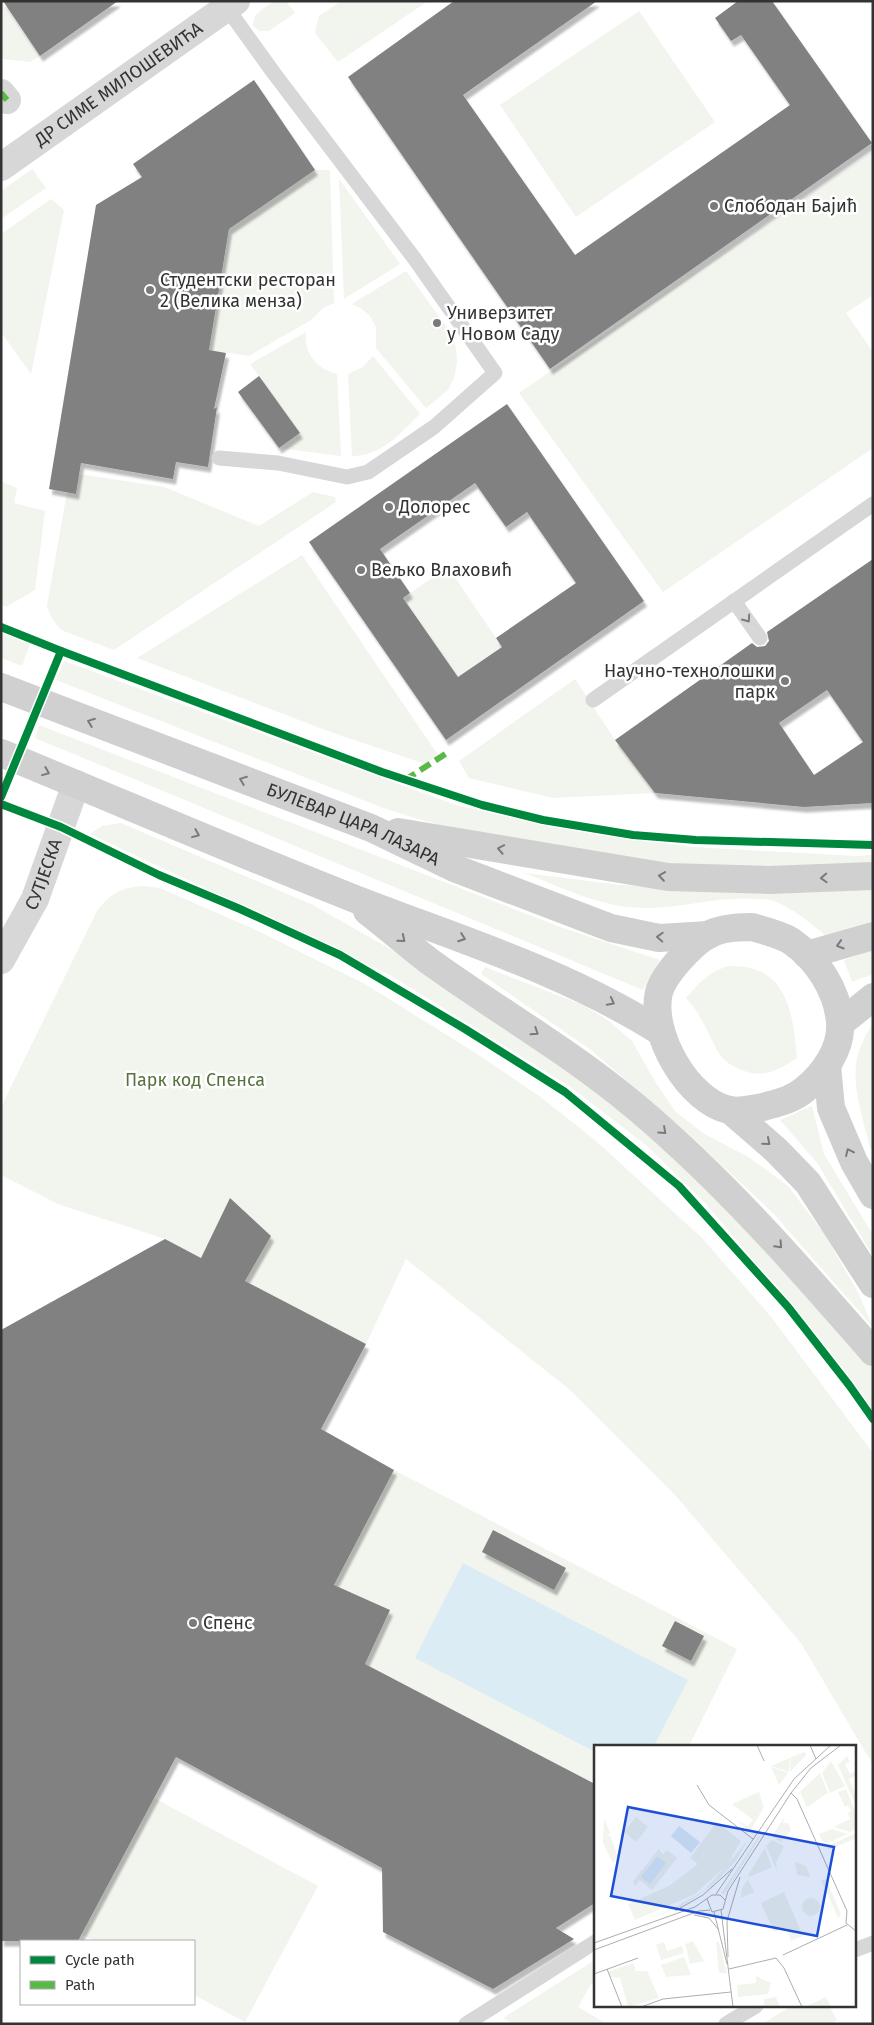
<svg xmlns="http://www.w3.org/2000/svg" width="874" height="2025" viewBox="0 0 874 2025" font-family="'Fira Sans',sans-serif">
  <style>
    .green { fill: #f1f5ed }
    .water { fill: #dcecf4 }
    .building { fill: #818181; fill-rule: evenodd; filter: url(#shadow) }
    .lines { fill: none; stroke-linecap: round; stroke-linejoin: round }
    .lane { stroke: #d7d7d7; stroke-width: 15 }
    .street { stroke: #d7d7d7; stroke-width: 28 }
    .secondary { stroke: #d0d0d0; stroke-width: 28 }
    .quiet { stroke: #58b947; stroke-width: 6; stroke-dasharray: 12 6; stroke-linecap: butt }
    .cycleway-casing { stroke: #fff; stroke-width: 11 }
    .cycleway { stroke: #00873e; stroke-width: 8 }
    .oneway { stroke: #7d7d7d }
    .oneway2 { stroke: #7a7a7a }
    .poi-dot { fill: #7a7a7a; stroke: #fff; stroke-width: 2 }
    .labels { text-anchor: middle; stroke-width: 5; stroke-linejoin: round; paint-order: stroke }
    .street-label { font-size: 18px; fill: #333; stroke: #fff }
    .poi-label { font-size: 18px; fill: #333; stroke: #fff; text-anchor: start }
    .park-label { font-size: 18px; fill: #59723c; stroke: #fff }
    .inset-road { fill: none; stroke: #adadad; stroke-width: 1 }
    .view { fill: #1d4ed8; fill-opacity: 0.15; stroke: #1d4ed8; stroke-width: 2.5 }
    .inset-edge { fill: none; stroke: #333; stroke-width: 2.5 }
  </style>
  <defs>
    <filter id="shadow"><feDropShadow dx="3" dy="5.5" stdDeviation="1" flood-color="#0004"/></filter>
  </defs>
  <rect width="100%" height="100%" fill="#fff"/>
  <!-- green -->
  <g class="green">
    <polygon points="1,1 40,56 30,62 1,59"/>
    <path d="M274,1H286L295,13L269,31H259L253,26C252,13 265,8 274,1Z"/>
    <polygon points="341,1 428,1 338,62 315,33 319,16"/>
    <polygon points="639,11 715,122 576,217 500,105"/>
    <polygon points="873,151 873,295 846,313 873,352 873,448 663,592 519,393"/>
    <polygon points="32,169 46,188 1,219 1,191"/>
    <polygon points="315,170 330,170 334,303 323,308 311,320 249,356 209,350 229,229"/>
    <polygon points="339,179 400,264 344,299"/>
    <polygon points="51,199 64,210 31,374 1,332 1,234"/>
    <polygon points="406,271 451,333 456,348 457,362 454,378 448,390 426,408 376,348 376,327 370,316 362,309 352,304"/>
    <path d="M306,332C304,354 316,368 337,374L341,456L279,448L300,433L250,364Z"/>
    <path d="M373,356L420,414C400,433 382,456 352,456L348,374L363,367Z"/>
    <polygon points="79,474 164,487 259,526 313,492 335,497 336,502 114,650 61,630 52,619 47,606 67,492 76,494"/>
    <polygon points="1,481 17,488 14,503 45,511 35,590 6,607 1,605"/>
    <polygon points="302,555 438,755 425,764 325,730 137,658"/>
    <polygon points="448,567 502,647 458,677 403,598"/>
    <polygon points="1,633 30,644 22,666 1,658"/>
    <polygon points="64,661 456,805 539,824 693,847 855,856 873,855 873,866 823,868 667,864 452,829 386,809 56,680"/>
    <polygon points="575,679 615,740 655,793 553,798 469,778 459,761"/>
    <polygon points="39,725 563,928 660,960 643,990 35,738"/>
    <polygon points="121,823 313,905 452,984 591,1083 707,1185 866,1360 873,1370 873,1414 780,1292 706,1204 646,1145 569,1086 390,975 90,834 102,826"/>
    <path d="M525,873L620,885L710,888L873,887V921L825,935C809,922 793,908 774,901C769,899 761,899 755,899C717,896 680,909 642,908C601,907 562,888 525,873Z"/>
    <path d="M142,886L160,888L169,892L256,930L365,984L474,1052L542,1098L596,1141L702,1238L772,1318L873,1453V1765L801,1643L675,1495L570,1390L406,1259L366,1344L165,1239L58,1204L1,1175V1107L97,911C110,894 120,888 142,886Z"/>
    <polygon points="873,950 873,974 852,982 844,960"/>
    <path d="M730,966C787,965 793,1012 797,1058C777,1071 762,1079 739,1069C730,1065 723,1060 718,1052C708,1033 701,1014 686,998C699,983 710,970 730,966Z"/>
    <polygon points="485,967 583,1005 609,1021 632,1041 656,1083 675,1111 703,1133 750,1158 788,1186 825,1235 859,1294 873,1327 773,1213 685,1131 591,1050 481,974"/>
    <path d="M873,1023V1148L870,1149C865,1124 853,1092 856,1066C857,1051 865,1036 873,1023Z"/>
    <polygon points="812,1106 824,1154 873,1235 873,1256 818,1164 780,1120"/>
    <polygon points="394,1470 737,1649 689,1746 595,1746 595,1784 363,1663 390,1610 334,1585"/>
    <polygon points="154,1798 318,1886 245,2022 194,1995 194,1941 94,1941 81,1934"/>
    <polygon points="595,1960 595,1986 591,1984 578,2007 607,2024 513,2024 503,2018"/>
    <polygon points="791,2006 827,2006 830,2008 837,2020 831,2024 762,2024"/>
  </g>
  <!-- water -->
  <polygon class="water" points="463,1563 688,1680 654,1746 595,1746 595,1752 415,1658"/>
  <!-- building -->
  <g class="building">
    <polygon points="3,1 118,1 40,56"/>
    <polygon points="454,1 597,1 463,95 575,255 790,105 741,35 731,41 715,18 738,1 772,1 872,143 550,369 348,77"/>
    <polygon points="254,80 315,170 229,229 209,350 226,353 214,409 217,407 208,467 176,462 173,479 81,463 76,494 49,489 96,205 142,177 133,164"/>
    <polygon points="259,376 300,433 279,448 238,392"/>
    <path d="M507,404L644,601L446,740L309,542ZM475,483L506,527L527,512L576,583L496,638L502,647L458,677L403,598L410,593L380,549Z"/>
    <path d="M873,559V803L804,807L655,793L615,740L752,643L757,647L765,646L769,641L767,632ZM827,690L863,742L814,775L779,723Z"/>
    <polygon points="230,1198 271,1236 245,1281 366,1344 321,1429 394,1470 334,1585 390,1610 365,1664 595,1784 595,1903 556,1928 574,1939 493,1989 383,1932 382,1868 176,1757 78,1941 1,1941 1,1330 165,1239 201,1258"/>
    <polygon points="493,1530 566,1568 554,1590 482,1552"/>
    <polygon points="675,1621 704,1636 691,1661 662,1646"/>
  </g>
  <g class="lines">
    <!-- lane -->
    <g class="lane">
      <polyline points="219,458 278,463 347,477 368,472 434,427 495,373 414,258 273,72 227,8"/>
      <polyline points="734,601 760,638"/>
      <polyline points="593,700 873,504"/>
      <polyline points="855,1950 873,1943"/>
      <polyline points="466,2024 595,1942"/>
      <polyline points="726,2024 756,2006"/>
    </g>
    <!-- street -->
    <g class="street">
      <polyline points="1,93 7,100"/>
      <path id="s1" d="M1,167L236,1"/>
      <path id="s2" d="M1,960L35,899L76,784"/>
    </g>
    <!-- secondary -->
    <g class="secondary">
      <path id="s3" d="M1,687L371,828L454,868L611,928L659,938L709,935"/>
      <path d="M1,753C118,801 233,851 350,897C457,939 563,970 661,1032"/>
      <polyline points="398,832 668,877 769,880 873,876"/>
      <path d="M367,911C388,927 408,945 429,961C498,1011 571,1052 636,1107C724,1181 798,1266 873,1352"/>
      <path d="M752,927C765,931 779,934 791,941C817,959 838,991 840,1023C842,1049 823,1075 804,1090C792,1100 777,1103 763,1107C753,1109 738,1112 729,1110C688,1101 649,1033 659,992C664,974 691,945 708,935C720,928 738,927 752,927Z"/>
      <polyline points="807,955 873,936"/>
      <polyline points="841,1023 873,997"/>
      <polyline points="827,1065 831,1108 854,1162 873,1195"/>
      <polyline points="730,1110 776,1150 808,1183 873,1284"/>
    </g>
    <!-- quiet -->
    <g class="quiet">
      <polyline points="1,93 7,100"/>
      <polyline points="405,780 447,753"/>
    </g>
    <!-- cycleway casing -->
    <g class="cycleway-casing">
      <g id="cycleway">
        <polyline points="1,627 61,651 382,772 482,805 543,820 633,835 696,840 873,845"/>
        <polyline points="1,797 61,651"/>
        <polyline points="1,804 61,827 159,875 240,909 340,955 465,1029 565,1092 679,1186 788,1307 849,1385 873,1419"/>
      </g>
    </g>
    <!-- cycleway -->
    <use href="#cycleway" class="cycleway"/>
  </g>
  <!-- one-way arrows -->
  <defs><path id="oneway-chevron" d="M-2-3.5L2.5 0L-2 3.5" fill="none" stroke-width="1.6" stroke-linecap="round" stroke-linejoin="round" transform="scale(1.25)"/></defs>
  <use class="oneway" href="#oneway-chevron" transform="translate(747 619) rotate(55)"/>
  <g class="oneway2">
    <use href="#oneway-chevron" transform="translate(91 722) rotate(-159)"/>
    <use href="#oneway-chevron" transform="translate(46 772) rotate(22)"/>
    <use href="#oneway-chevron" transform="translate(243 780) rotate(-159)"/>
    <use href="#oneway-chevron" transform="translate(196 834) rotate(22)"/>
    <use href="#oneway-chevron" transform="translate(501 849) rotate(-169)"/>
    <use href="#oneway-chevron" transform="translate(662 876) rotate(-172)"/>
    <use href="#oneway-chevron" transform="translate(824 878) rotate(178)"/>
    <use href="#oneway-chevron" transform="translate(660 937) rotate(-177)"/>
    <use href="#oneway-chevron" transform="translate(462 938) rotate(20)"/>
    <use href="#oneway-chevron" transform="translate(402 939) rotate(39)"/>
    <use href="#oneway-chevron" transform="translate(840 945) rotate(163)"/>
    <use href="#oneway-chevron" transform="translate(611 1002) rotate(28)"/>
    <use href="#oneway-chevron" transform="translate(535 1032) rotate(34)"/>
    <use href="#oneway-chevron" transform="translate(663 1131) rotate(42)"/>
    <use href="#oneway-chevron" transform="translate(767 1142) rotate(41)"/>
    <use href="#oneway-chevron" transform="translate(849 1152) rotate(-115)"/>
    <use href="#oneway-chevron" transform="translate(779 1245) rotate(47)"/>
  </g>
  <!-- markers -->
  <g class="poi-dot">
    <circle cx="714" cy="206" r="5"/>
    <circle cx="150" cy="290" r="5"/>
    <circle cx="437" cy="323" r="5"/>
    <circle cx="389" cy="507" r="5"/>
    <circle cx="361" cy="570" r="5"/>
    <circle cx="785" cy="681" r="5"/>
    <circle cx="193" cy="1623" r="5"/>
  </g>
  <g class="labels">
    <!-- street labels -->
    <g class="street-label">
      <text dy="6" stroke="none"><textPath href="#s1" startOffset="144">ДР СИМЕ МИЛОШЕВИЋА</textPath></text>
      <text dy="6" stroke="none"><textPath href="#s3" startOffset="378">БУЛЕВАР ЦАРА ЛАЗАРА</textPath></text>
      <text dy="6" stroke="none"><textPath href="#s2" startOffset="96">СУТЈЕСКА</textPath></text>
    </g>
    <!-- poi labels -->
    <g class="poi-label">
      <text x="724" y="212">Слободан Бајић</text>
      <text x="160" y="286">Студентски ресторан<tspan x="160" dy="21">2 (Велика менза)</tspan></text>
      <text x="447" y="319">Универзитет<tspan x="447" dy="21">у Новом Саду</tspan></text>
      <text x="399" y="513">Долорес</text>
      <text x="371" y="576">Вељко Влаховић</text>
      <text x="775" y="677" text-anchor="end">Научно-технолошки<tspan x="775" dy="21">парк</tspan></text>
      <text x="203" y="1629">Спенс</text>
    </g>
    <!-- park labels -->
    <g class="park-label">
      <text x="195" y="1086">Парк код Спенса</text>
    </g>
  </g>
  <!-- overview -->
  <g transform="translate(594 1745)">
    <rect width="262" height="262" fill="#fff"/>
    <path d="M211,7L212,10L196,27L197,12ZM253,11L256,17L251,19L256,29L262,26V31L255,34L262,50V61L244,20ZM196,13L195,27L177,21ZM237,16L251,41L236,48L228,28ZM177,22L194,28L185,40ZM226,28L234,48L213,62L206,47ZM252,44L262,68V84L256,87L240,82L256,74L254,68L257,66L254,60L251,62L244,47ZM165,47L170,62L156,86L142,75L154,81L159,75L138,59ZM191,71L189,78H194L197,85L187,97L178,91ZM42,72L54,82L42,97L30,87ZM10,73L16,88L11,94L16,90L24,112L19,118L9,98ZM123,77L147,96L133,120L101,149L41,175L34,159L75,141L104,119L96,113ZM238,84L253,89L234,98L228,96L225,89ZM262,88V98L260,94L234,105V101ZM165,91L166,92L130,150L127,148ZM154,95L142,116L118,141L85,163L44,177L78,164L111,145ZM178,95L190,101L182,118L183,126L172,101ZM171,103L178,122L155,132L154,130ZM65,104L69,110L73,105L83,113L58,145L46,135L41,141L39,136ZM201,117L212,121L216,132L203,130ZM154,134L160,147L147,153L148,143ZM232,134L247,169L244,173L227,135ZM190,147L209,191L197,196L192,182L180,187L167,158ZM208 162a9 9 0 1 1 18 0a9 9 0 1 1-18 0ZM99,196L110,216L96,219L91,199ZM70,197L73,206L88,201L90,208L67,215L62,200ZM122,197H125L133,228H125ZM90,212L97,230L72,232L67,220ZM39,218L42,226H53L65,253L34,262L26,233L16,232L14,227ZM162,231L177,238L174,249L144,252L143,240L162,238ZM182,252L186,262H152L170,260V254ZM232,252L237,262H214L213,261Z" fill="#f1f5ed"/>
    <path d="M85,81L106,97L97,108L77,91ZM63,112L72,118L56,139L47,132Z" fill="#dcecf4"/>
    <path class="inset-road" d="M163,0L170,16M216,0L222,14M103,40L115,60L159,94M197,48L203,54L253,166L252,178L263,187M122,149L200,34L237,0M113,154L118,167L129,164L134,146L197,48L217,23L247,0M127,165L139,262M81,166L109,150L138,124M120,167L133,219M100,170L115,173L125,185M0,198L101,162L118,150H126L131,155M0,205L105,166L116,165M189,210L253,180M134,212L133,176L146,132M182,213L190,223L208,262M13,224L28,262M135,224L182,213M0,229L44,213M47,262L69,254L137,247"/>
    <path class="view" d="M34,62L240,102L223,191L17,151Z"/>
    <rect width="262" height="262" class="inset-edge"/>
  </g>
  <!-- border -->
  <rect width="874" height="2025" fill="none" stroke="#333333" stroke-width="5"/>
  <!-- legend -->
  <rect x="20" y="1940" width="175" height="65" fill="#ffffff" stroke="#adadad"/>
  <rect x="30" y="1956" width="25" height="8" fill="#00873e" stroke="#adadad"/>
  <text x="65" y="1965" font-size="15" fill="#333333">Cycle path</text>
  <rect x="30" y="1981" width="25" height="8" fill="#58b947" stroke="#adadad"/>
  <text x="65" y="1990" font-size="15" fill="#333333">Path</text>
</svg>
